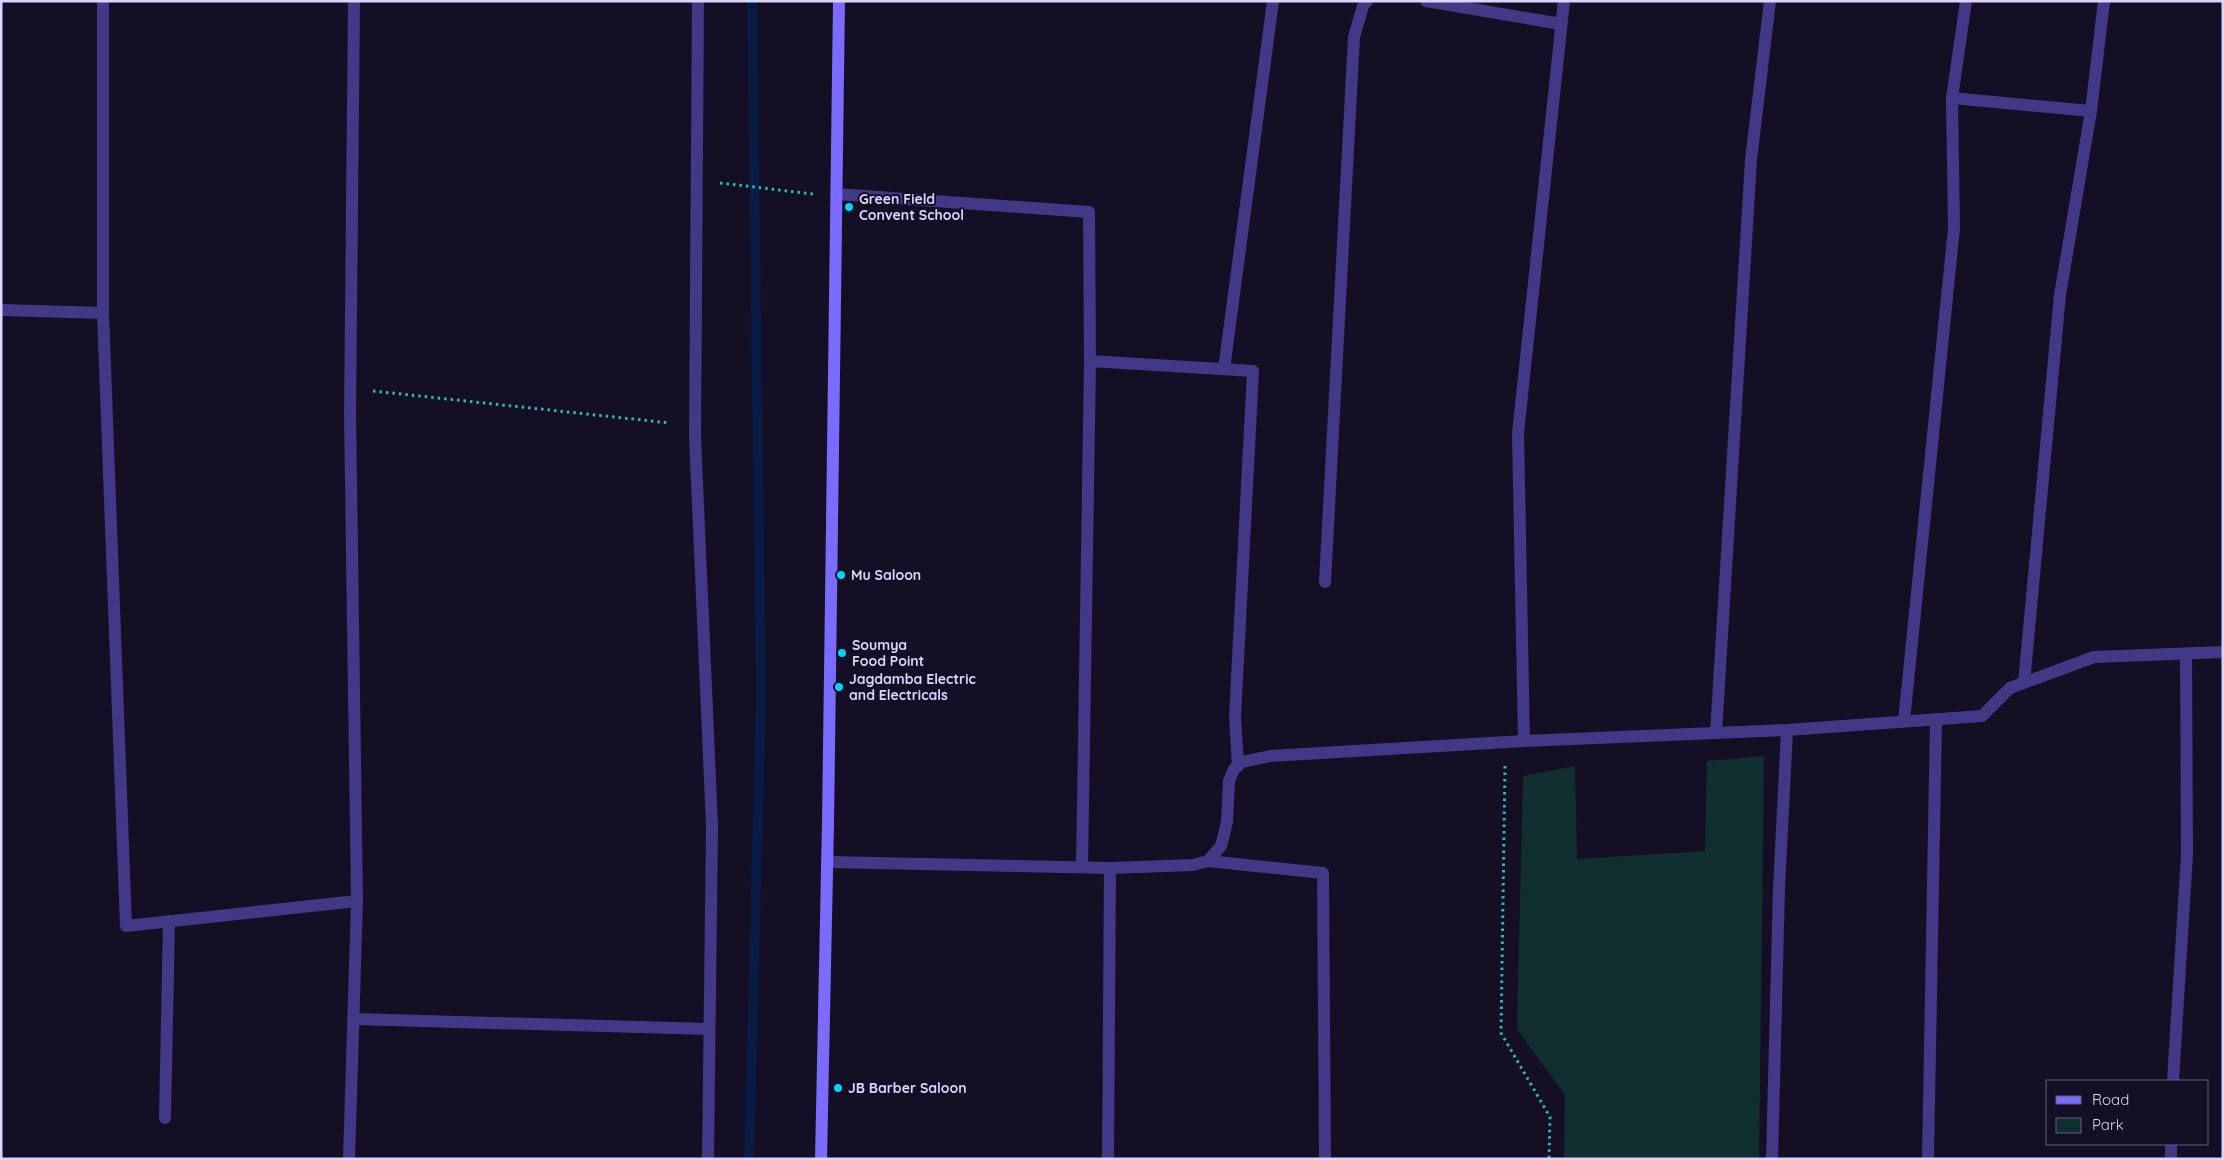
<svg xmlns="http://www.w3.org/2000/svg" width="2224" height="1160" viewBox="0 0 2224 1160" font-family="Quicksand,sans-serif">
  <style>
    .green { fill: #112f30 }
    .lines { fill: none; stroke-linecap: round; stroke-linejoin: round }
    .stream { stroke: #091a45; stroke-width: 10 }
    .path { stroke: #2db7ba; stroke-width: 3; stroke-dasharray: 2.5 4; stroke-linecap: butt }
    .lane { stroke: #423986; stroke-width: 12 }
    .street { stroke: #423986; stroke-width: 12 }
    .secondary { stroke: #7b6bff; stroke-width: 12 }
    .poi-dot { fill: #00d0ff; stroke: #150f26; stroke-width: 2 }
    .labels { text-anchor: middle; stroke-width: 4; stroke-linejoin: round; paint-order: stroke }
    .poi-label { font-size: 14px; font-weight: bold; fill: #dcd4ff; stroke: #150f26; text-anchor: start }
  </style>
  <rect width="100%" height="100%" fill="#150f26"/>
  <!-- green -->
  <polygon class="green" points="1764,756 1759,1159 1564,1159 1565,1095 1517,1029 1523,776 1575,766 1577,859 1705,851 1707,761"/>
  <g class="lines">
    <!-- stream -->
    <polyline class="stream" points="749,1159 761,697 752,1"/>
    <!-- path -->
    <g class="path">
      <polyline points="720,183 813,194"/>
      <polyline points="373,391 670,423"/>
      <polyline points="1505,766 1501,1033 1550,1117 1549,1159"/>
    </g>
    <!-- lane -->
    <polyline class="lane" points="165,1118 169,921"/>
    <!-- street -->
    <g class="street">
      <polyline points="698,1 695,437 712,825 708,1159"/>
      <polyline points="1426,1 1561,24"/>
      <polyline points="1952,98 2091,111 2104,1"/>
      <polyline points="836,194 1089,212 1090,361 1082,867"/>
      <polyline points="1,310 103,313 126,926 357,901"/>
      <polyline points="103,313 103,1"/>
      <polyline points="1090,361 1253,371 1235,717 1238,766"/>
      <polyline points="1224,369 1273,1"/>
      <polyline points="1325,582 1354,37 1363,6 1367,1"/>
      <polyline points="2024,683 2060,295 2091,111"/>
      <polyline points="1904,721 1954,228 1952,98 1966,1"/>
      <polyline points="1716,733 1751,160 1770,1"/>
      <polyline points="1524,741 1518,433 1564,1"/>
      <polyline points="1208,861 1323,873 1325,1159"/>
      <polyline points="827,862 1110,868 1193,865 1208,861 1221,846 1227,822 1229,781 1234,769 1242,762 1270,756 1524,741 1787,730 1982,716 2010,688 2094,657 2223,652"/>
      <polyline points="354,1019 709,1029"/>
      <polyline points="2173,1081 2187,854 2186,654"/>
      <polyline points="349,1159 357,901 350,413 354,1"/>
      <polyline points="1108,1159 1110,868"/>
      <polyline points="1772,1159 1779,888 1787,730"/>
      <polyline points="1928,1159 1936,719"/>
      <polyline points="2171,1159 2171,1144"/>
    </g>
    <!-- secondary -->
    <polyline class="secondary" points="821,1159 828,823 839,1"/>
  </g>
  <!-- markers -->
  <g class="poi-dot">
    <circle cx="849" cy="207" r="5"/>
    <circle cx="841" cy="575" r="5"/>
    <circle cx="842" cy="653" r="5"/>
    <circle cx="839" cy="687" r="5"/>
    <circle cx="838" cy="1088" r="5"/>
  </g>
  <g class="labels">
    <!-- poi labels -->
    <g class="poi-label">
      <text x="859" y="204">Green Field<tspan x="859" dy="16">Convent School</tspan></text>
      <text x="851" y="580">Mu Saloon</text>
      <text x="852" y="650">Soumya<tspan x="852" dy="16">Food Point</tspan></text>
      <text x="849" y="684">Jagdamba Electric<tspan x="849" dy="16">and Electricals</tspan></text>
      <text x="848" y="1093">JB Barber Saloon</text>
    </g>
  </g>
  <!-- border -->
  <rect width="2224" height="1160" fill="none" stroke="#dcd4ff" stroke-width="5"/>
  <!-- legend -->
  <rect x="2046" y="1080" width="162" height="65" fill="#150f26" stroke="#655e7d"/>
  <rect x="2056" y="1096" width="25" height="8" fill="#7b6bff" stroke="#655e7d"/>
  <text x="2092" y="1105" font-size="15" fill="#dcd4ff">Road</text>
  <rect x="2056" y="1118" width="25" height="15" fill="#112f30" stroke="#655e7d"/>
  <text x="2092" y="1130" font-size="15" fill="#dcd4ff">Park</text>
</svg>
